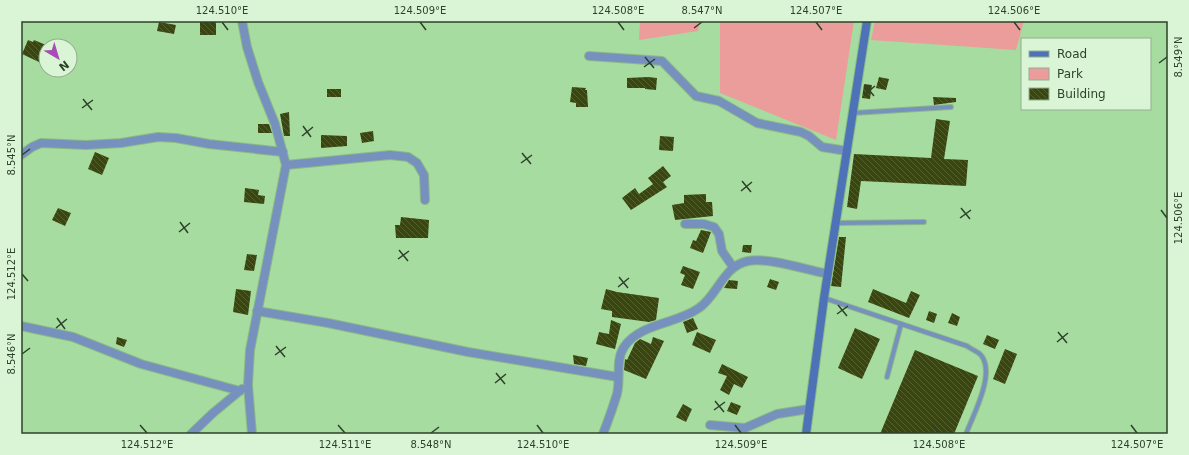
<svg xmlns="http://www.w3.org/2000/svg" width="1189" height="455" viewBox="0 0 1189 455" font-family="'DejaVu Sans',sans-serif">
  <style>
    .green { fill: #ea9d9a }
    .building { fill: url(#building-back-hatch) }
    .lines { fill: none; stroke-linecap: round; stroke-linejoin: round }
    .lane-casing { stroke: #8cba86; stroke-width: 6 }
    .street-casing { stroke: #8cba86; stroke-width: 10 }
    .secondary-casing { stroke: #8cba86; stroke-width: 10 }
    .lane { stroke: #7791bf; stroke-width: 4 }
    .street { stroke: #7791bf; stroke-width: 8 }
    .secondary { stroke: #4e72b7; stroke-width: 8 }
    .ticks { fill: none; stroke: #2c422a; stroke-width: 1.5 }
    .neatline { fill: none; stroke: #2c422a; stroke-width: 1.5 }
    .ticks-label { font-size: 10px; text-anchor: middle; fill: #2c422a }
  </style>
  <defs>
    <pattern id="building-back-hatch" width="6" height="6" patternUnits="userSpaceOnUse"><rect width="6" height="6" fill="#39460f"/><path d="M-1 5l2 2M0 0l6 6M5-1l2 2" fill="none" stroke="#546032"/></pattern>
  </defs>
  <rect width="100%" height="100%" fill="#a7dca0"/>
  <!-- green -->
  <g class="green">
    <polygon points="640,21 700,21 698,31 639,40"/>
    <polygon points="720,21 854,21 836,140 720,93"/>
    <polygon points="875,21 1024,21 1016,50 871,40"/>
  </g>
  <!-- building -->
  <g class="building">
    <rect x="200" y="21" width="16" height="14"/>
    <polygon points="159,22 176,25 174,34 157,31"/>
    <polygon points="28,40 33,42 34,40 46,45 46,52 41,63 22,54"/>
    <polygon points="648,77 657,78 656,90 645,89 645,88 627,88 627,78"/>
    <polygon points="879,77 889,79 886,90 876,88"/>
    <polygon points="864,84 872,85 870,99 862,98"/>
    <polygon points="572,87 586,88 585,90 587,90 588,107 576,107 576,103 570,102"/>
    <rect x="327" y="89" width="14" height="8"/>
    <polygon points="933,97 956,98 956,102 934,105"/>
    <polygon points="289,112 290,136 284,136 280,114"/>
    <polygon points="936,119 950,121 944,159 968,160 966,186 861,181 857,209 847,207 854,154 931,158"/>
    <polygon points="258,124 269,124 272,133 258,133"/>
    <polygon points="373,131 374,141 362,143 360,133"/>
    <polygon points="321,135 347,136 347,146 321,148"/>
    <polygon points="660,136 674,137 673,151 659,150"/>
    <polygon points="95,152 109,158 102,175 88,169"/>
    <polygon points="663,166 671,176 663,182 667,187 631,210 622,198 635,188 639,194 653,184 648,178"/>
    <polygon points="245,188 259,190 258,195 265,196 264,204 244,202"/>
    <polygon points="706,194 706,202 712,202 713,216 675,220 672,205 684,203 684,195"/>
    <polygon points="58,208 71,213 65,226 52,220"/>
    <polygon points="401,217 429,220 428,238 396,238 395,225 400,225"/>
    <polygon points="701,230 711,232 703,253 690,248 693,240 696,241"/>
    <polygon points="839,237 846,237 841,287 831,286"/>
    <polygon points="743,245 752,245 751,253 742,252"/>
    <polygon points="247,254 257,255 254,271 244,270"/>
    <polygon points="683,266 700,272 693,289 681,285 685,275 680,273"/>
    <polygon points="770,279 779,282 776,290 767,287"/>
    <polygon points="729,280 738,281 737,289 724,288"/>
    <polygon points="236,289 251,291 248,315 233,312"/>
    <polygon points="606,289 617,292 659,298 656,320 649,322 612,317 612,311 601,309"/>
    <polygon points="873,289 906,303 911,291 920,295 909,318 868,302"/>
    <polygon points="929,311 937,314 934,323 926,320"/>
    <polygon points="952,313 960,317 957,326 948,323"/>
    <polygon points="693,318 698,329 687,333 683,322"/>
    <polygon points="611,320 621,324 615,349 596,344 599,332 609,334"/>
    <polygon points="855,328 880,339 862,379 838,368"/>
    <polygon points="697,332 716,340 710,353 692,345"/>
    <polygon points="987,335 999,340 995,349 983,344"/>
    <polygon points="117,337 127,340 124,347 116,344"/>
    <polygon points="653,337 664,341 646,379 624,370 625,359 627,360 635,343 640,339 651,344"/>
    <polygon points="1005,349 1017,354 1005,384 993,379"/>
    <polygon points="915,350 978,376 954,434 880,434"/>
    <polygon points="573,355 588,358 586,366 574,364"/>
    <polygon points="722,364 748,377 742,388 734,384 729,395 720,390 727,376 718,373"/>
    <polygon points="731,402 741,406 737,415 727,411"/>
    <polygon points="683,404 692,409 686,422 676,417"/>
  </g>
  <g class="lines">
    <!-- lane casing -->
    <g class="lane-casing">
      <g id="lane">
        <polyline points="853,113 951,107"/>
        <polyline points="836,223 924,222"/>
        <path d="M824,298L967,346C971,349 976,351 980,354C997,372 973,415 966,434"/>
        <polyline points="887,377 901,324"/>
      </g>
    </g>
    <!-- street casing -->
    <g class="street-casing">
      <g id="street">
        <polyline points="242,21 247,47 258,82 275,124 286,165 250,350 248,385 252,434"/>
        <polyline points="589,56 662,61 696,96 719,101 757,123 801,132 809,136 822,147 847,151"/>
        <polyline points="21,155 32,147 41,143 86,145 121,143 158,137 176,138 209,144 283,152"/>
        <polyline points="286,165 390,155 408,157 417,163 424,175 425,200"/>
        <polyline points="685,224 704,224 714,227 719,234 722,251 733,267"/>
        <polyline points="257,311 328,323 468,352 618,377"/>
        <polyline points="21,326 73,337 141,364 240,391"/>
        <polyline points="710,425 745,428 777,414 809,409"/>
        <polyline points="191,434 213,413 242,389"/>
        <path d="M603,434C608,421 613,407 617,394C621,378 615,361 624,347C640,323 677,324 699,308C718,295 723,266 748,261C768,257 806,270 828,274"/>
      </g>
    </g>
    <!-- secondary casing -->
    <g class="secondary-casing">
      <polyline id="secondary" points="806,434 824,298 867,21"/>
    </g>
    <!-- lane -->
    <use href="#lane" class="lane"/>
    <!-- street -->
    <use href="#street" class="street"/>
    <!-- secondary -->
    <use href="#secondary" class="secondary"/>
  </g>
  <!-- ticks -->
  <path class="ticks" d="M222,22L228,30M420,22L426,30M618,22L624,30M816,22L822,30M1014,22L1020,30M694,28L702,22M645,57L654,68M1159,63L1167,57M644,67L655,59M865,85L874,96M864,95L875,86M83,99L92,110M82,108L93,100M303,126L311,137M302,136L313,127M522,153L531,164M22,155L30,149M521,163L532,155M742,181L751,192M741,191L752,182M961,208L970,219M1161,210L1167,218M960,218L971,210M180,222L188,233M179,232L190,223M399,250L408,261M398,259L409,251M22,274L28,281M619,277L628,288M618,287L629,278M838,305L847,316M837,314L848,306M57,318L65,329M56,328L67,319M1058,332L1067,343M1057,342L1068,333M276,346L285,357M22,354L30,348M275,355L286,347M496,373L505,384M495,383L506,374M715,401L724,412M714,410L725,402M140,425L147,433M338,425L345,433M537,425L543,433M735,425L741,433M933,425L939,433M1131,425L1137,433M431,433L439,427"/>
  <!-- border -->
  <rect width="1189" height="455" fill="none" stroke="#daf5d6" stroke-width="44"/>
  <!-- legend -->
  <rect x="1021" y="38" width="130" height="72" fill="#daf5d6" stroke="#94ad91"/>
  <rect x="1029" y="51" width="20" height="6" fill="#4e72b7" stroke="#94ad91"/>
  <text x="1057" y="58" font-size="12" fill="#2c422a">Road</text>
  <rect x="1029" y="68" width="20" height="12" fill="#ea9d9a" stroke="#94ad91"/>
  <text x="1057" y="78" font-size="12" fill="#2c422a">Park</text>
  <rect x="1029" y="88" width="20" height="12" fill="url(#building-back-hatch)" stroke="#94ad91"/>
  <text x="1057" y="98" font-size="12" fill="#2c422a">Building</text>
  <!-- north arrow -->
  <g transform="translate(58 58) rotate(142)"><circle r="19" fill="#daf5d6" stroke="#94ad91"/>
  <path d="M0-3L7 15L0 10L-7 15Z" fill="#a84cb6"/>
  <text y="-6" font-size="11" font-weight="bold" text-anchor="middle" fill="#2c422a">N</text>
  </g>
  <rect x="22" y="22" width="1145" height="411" class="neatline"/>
  <g class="ticks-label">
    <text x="222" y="14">124.510°E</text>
    <text x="420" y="14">124.509°E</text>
    <text x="618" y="14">124.508°E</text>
    <text x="702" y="14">8.547°N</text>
    <text x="816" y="14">124.507°E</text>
    <text x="1014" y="14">124.506°E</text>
    <text transform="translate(1178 57) rotate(-90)" y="4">8.549°N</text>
    <text transform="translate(11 155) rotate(-90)" y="4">8.545°N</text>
    <text transform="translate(1178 218) rotate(-90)" y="4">124.506°E</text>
    <text transform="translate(11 274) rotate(-90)" y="4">124.512°E</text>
    <text transform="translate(11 354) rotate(-90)" y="4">8.546°N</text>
    <text x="147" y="448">124.512°E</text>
    <text x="345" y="448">124.511°E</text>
    <text x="431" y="448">8.548°N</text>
    <text x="543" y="448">124.510°E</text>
    <text x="741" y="448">124.509°E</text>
    <text x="939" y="448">124.508°E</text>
    <text x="1137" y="448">124.507°E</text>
  </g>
</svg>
